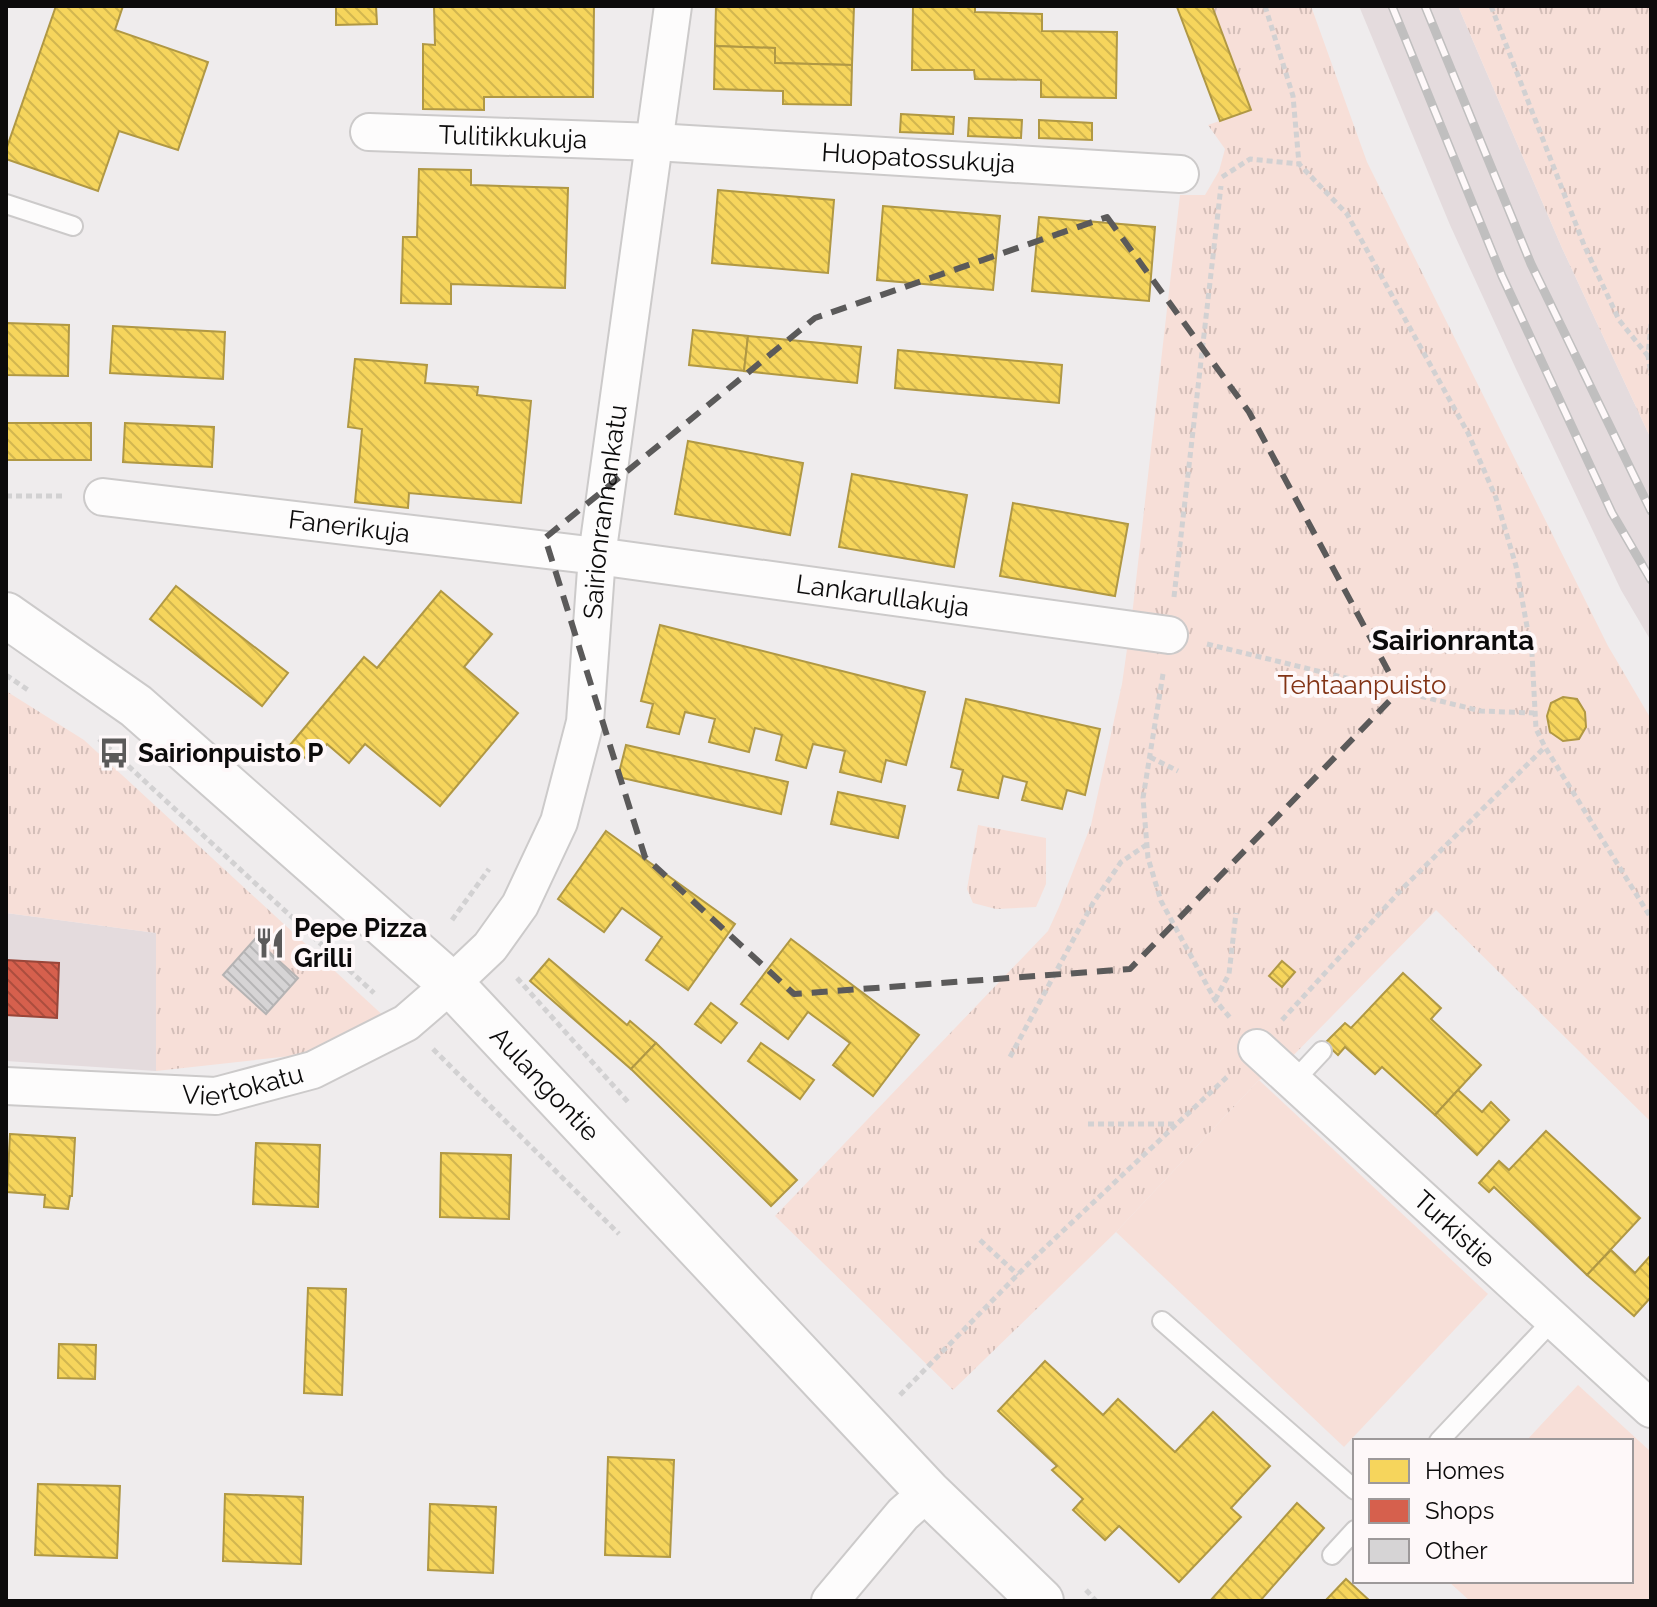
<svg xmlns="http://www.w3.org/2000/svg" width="1657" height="1607" viewBox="0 0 1657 1607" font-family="Raleway,sans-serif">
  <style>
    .built { fill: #e4dbdd }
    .grass { fill: #f7dfd8 }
    .park { fill: url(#park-tufts) }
    .homes { fill: url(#homes-back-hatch); stroke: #b09844; stroke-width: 2 }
    .shops { fill: url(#shops-back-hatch); stroke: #994639; stroke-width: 2 }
    .building { fill: url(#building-back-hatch); stroke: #b5b3b3; stroke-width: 2 }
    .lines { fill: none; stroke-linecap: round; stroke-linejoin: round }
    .service-casing { stroke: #cccaca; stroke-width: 22 }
    .minor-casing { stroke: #cccaca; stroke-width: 40 }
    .secondary-casing { stroke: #cccaca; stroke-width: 48 }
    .path { stroke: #d2d1d2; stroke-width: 5; stroke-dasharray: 6 4; stroke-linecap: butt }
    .service { stroke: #fdfcfc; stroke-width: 18 }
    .minor { stroke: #fdfcfc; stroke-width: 36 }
    .secondary { stroke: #fdfcfc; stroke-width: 44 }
    .rail-casing { stroke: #c0bfbf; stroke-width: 9 }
    .rail { stroke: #fef8f9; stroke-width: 6; stroke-dasharray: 18; stroke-linecap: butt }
    .marked { fill: none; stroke: #5b5a5a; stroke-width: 6; stroke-dasharray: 16 10; stroke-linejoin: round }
    .labels { text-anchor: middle; stroke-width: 8; stroke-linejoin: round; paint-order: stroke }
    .street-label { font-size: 26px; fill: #0c0b0b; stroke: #fef8f9 }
    .park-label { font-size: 26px; fill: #823315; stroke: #fef8f9 }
    .poi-label { font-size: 26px; font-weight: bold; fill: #0c0b0b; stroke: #fef8f9; text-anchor: start }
    .neighbourhood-label { font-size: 28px; font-weight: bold; fill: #0c0b0b; stroke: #fef8f9 }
  </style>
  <defs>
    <pattern id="park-tufts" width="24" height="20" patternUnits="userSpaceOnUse" patternTransform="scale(2)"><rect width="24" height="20" fill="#f7dfd8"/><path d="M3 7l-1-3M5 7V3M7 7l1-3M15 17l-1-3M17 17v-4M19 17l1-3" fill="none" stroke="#d3beb8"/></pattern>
    <pattern id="homes-back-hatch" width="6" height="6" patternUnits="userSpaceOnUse" patternTransform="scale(2)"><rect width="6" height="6" fill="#f6d55c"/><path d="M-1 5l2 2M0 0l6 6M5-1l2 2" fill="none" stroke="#d2b64f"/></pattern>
    <pattern id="shops-back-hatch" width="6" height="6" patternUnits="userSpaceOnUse" patternTransform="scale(2)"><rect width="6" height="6" fill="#d6604d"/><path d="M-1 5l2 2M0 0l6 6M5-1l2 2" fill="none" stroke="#ac4d3e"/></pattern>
    <pattern id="building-back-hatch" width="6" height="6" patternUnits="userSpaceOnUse" patternTransform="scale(2)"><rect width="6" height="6" fill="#d6d4d5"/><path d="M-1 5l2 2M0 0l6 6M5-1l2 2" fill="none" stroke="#b6b5b6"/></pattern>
  </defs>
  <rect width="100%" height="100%" fill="#efeced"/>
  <!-- built -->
  <g class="built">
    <polygon points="1359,6 1458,6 1562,248 1651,439 1651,641 1621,590 1516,369 1450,225"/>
    <polygon points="6,913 156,933 156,1071 6,1061"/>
  </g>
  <!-- grass -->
  <g class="grass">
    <polygon points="1259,1080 1488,1294 1344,1447 1116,1232"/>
    <polygon points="1578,1385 1651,1452 1651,1601 1470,1601 1448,1581 1631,1581 1631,1441 1526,1441"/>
  </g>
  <!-- park -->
  <g class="park">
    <polygon points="1212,6 1311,6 1367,162 1608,646 1651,719 1651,1122 1436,910 1280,1069 1259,1080 1116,1232 953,1390 775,1216 1048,931 1059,907 1091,825 1122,684 1133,607 1180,195 1205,195 1219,171 1225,149 1208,125 1251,110"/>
    <polygon points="1458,6 1651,6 1651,439 1562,248"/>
    <polygon points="6,691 84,740 388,1020 300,1055 156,1071 156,933 6,913"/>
    <polygon points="978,825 1046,838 1046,884 1036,907 996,909 973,903 967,889"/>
  </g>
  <!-- homes -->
  <g class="homes">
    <polygon points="56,6 123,6 115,30 208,62 178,150 119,131 98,191 6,159 6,150"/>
    <polygon points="336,6 376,6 377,24 336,25"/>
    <polygon points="434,6 594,6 593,97 484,97 484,110 423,109 423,44 435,45"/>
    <polygon points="716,6 854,6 852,65 775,63 775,48 715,46"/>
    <polygon points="913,6 975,6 975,12 1042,14 1042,31 1117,32 1116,98 1041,97 1041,80 975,79 974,70 912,70"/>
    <polygon points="1212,6 1251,110 1220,121 1177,7"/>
    <polygon points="715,46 775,48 775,63 852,65 851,105 783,104 783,91 714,89"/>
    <polygon points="901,114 954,117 953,134 900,132"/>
    <polygon points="969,118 1022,120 1021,138 968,136"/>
    <polygon points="1039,120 1092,123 1092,140 1039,138"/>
    <polygon points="419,169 471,170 471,185 568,188 565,288 451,284 451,304 401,303 403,237 417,237"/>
    <polygon points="718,190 834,200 828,273 712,263"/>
    <polygon points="883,206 1000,216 993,290 877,280"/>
    <polygon points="1039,217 1155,227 1149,301 1032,291"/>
    <polygon points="6,323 69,325 68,376 6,375"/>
    <polygon points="113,326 225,332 223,379 110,373"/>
    <polygon points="693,330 748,336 744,371 689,365"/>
    <polygon points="748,336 861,347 857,383 744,371"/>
    <polygon points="898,350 1062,365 1059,403 895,388"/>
    <polygon points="355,359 427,365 425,383 478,387 477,395 531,401 521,503 409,493 408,508 355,502 362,429 348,427"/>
    <rect x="6" y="423" width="85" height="37"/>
    <polygon points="125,423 214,427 212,467 123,462"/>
    <polygon points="688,441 803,463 790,535 675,514"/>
    <polygon points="852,474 967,495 954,567 839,547"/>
    <polygon points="1013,503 1128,524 1115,596 1000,576"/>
    <polygon points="176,586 288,673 262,706 150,619"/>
    <polygon points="441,591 492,634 464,667 518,713 440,806 365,744 349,763 327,744 311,763 290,745 364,657 377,668"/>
    <polygon points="660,625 925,692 906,765 886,760 881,782 840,772 845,751 813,744 806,768 776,760 782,735 755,728 749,752 709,742 715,719 685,712 679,734 647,727 653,704 641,701"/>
    <polygon points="1563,697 1577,699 1585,712 1586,727 1579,739 1563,741 1550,732 1547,716 1551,703"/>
    <polygon points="966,699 1100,729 1085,795 1067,790 1062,809 1022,800 1027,782 1003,776 998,798 958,790 963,770 951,767"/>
    <polygon points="626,745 788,782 781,814 618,777"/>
    <polygon points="838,792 905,806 898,838 831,824"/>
    <polygon points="606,831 735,924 688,990 646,960 662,937 622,908 604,932 558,899"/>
    <polygon points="791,939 919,1035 873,1096 833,1065 850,1043 808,1012 788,1039 741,1004"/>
    <polygon points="549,959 627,1025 630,1021 656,1043 631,1069 530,981"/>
    <polygon points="1282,961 1295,972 1282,987 1269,976"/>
    <polygon points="1403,973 1441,1008 1431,1019 1481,1065 1435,1115 1382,1067 1375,1074 1345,1047 1338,1055 1325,1043 1345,1023 1351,1028"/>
    <polygon points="711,1003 737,1023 721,1043 695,1024"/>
    <polygon points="656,1043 797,1180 771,1206 631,1069"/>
    <polygon points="761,1043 814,1080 800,1099 748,1061"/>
    <polygon points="1458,1090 1482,1112 1491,1102 1509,1120 1477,1155 1435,1115"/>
    <polygon points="1546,1131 1640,1218 1587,1275 1494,1187 1489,1192 1479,1183 1499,1161 1509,1170"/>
    <polygon points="10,1134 75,1138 72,1196 70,1196 68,1209 44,1207 45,1195 7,1192"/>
    <polygon points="256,1143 320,1145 318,1207 253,1204"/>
    <polygon points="441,1153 511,1155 509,1219 440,1217"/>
    <polygon points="1611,1250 1635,1273 1651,1255 1651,1297 1634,1316 1587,1275"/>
    <polygon points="308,1288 346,1289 342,1395 304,1393"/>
    <polygon points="59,1344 96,1345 95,1379 58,1378"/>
    <polygon points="1045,1361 1103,1415 1118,1399 1175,1452 1213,1412 1270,1466 1231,1508 1241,1517 1179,1582 1119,1526 1105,1540 1073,1510 1083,1499 1052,1470 1057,1466 998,1411"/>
    <polygon points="608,1457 674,1460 670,1557 605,1555"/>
    <polygon points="38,1484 120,1486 117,1558 35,1555"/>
    <polygon points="225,1494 303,1497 301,1564 223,1561"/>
    <polygon points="1297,1503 1324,1528 1260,1601 1210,1601"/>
    <polygon points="430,1504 496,1507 493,1573 428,1570"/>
    <polygon points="1346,1579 1370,1601 1325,1601"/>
  </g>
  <!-- shops -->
  <polygon class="shops" points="6,960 59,963 57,1018 6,1015"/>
  <!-- building -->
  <polygon class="building" points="255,939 298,978 266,1014 223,975"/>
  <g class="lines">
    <!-- service casing -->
    <g class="service-casing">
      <g id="service">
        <polyline points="6,204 73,226"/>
        <polyline points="1293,1082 1322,1051"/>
        <polyline points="1162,1321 1355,1490"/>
        <polyline points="1439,1441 1553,1320"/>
        <polyline points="1332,1555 1355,1530"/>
      </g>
    </g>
    <!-- minor casing -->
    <g class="minor-casing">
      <g id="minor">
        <path id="s1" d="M369,132L655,142L1180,174"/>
        <path id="s2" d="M103,497L597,556L1169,635"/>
        <path id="s3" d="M1257,1048L1651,1409"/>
        <path id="s4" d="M6,1086L216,1096L313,1070L406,1023L451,984L490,947L520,905L559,822L585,722L597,556L673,6"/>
        <polyline points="830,1601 903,1514 928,1492"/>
      </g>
    </g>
    <!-- secondary casing -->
    <g class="secondary-casing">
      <g id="secondary">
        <path id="s5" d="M6,615L136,706L451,984L928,1492L1041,1601"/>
      </g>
    </g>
    <!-- path -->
    <g class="path">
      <polyline points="1265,6 1293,96 1299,164"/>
      <polyline points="1491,6 1584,245 1619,320 1648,356"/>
      <polyline points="1222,177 1250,159 1299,164 1347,214 1468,433 1496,498 1516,566 1532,654 1536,729 1545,747 1651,918"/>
      <polyline points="1651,324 1648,356 1651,375"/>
      <polyline points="6,496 66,496"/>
      <polyline points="1174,597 1221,186"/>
      <polyline points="1207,644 1481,711 1534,713"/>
      <polyline points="1163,674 1143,798 1148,858 1161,901 1215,1000 1232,1020"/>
      <polyline points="6,675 28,690"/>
      <polyline points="99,739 374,993"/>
      <polyline points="1150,757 1178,771"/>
      <polyline points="452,920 489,869"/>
      <polyline points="517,978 628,1102"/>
      <polyline points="1215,1000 1229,974 1236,913"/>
      <polyline points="1282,1020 1402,889 1545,747"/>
      <polyline points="433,1049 619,1234"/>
      <polyline points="1010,1057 1093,903 1121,862 1146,845"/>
      <polyline points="1088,1124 1177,1124"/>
      <polyline points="980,1240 1018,1275"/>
      <polyline points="900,1395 1033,1259 1228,1076"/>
      <polyline points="1086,1590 1096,1601"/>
    </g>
    <!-- service -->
    <use href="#service" class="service"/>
    <!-- minor -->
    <use href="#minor" class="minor"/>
    <!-- secondary -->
    <use href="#secondary" class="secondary"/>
    <!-- rail casing -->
    <g class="rail-casing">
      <g id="rail">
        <polyline points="1392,6 1502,276 1612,513 1651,580"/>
        <polyline points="1425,6 1531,264 1651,511"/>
      </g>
    </g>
    <!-- rail -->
    <use href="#rail" class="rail"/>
  </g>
  <!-- marked area -->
  <path class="marked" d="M1107,217L1249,412L1399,691L1130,969L794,994L645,857L545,538L815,318Z"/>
  <!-- icons -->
  <defs>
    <g id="bus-bare" transform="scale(2.4)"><path d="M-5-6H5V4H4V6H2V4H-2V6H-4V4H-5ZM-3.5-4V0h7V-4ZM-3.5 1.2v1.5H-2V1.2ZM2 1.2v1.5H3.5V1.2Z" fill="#5b5a5a" stroke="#fef8f9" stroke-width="2.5" paint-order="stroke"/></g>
    <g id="restaurant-bare" transform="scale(2.4)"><path d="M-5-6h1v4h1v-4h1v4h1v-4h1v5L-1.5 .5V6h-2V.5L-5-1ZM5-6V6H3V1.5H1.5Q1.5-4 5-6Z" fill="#5b5a5a" stroke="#fef8f9" stroke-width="2.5" paint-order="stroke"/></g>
  </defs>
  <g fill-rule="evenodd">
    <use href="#bus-bare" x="114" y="753"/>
    <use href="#restaurant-bare" x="270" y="943"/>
  </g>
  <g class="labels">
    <!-- street labels -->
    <g class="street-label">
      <text dy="9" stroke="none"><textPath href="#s1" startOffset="144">Tulitikkukuja</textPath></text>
      <text dy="9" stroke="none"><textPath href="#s1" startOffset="550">Huopatossukuja</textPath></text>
      <text dy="9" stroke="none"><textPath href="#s4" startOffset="986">Sairionrannankatu</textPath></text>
      <text dy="9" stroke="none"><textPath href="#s2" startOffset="248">Fanerikuja</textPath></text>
      <text dy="9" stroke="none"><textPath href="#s2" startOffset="786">Lankarullakuja</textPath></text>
      <text dy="9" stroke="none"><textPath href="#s4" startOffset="238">Viertokatu</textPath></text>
      <text dy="9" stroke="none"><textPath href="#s5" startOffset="716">Aulangontie</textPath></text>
      <text dy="9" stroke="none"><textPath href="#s3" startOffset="268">Turkistie</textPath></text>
    </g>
    <!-- park labels -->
    <g class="park-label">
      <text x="1362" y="694">Tehtaanpuisto</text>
    </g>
    <!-- poi labels -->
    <g class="poi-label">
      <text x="138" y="762">Sairionpuisto P</text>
      <text x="294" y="937">Pepe Pizza<tspan x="294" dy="30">Grilli</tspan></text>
    </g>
    <!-- neighbourhood labels -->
    <g class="neighbourhood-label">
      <text x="1453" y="650">Sairionranta</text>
    </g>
  </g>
  <!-- border -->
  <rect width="1657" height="1607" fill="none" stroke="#0c0b0b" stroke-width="16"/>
  <!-- legend -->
  <rect x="1353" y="1439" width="280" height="144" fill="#fef8f9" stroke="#9d999a" stroke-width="2"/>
  <rect x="1369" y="1459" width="40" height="24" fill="#f6d55c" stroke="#9d999a" stroke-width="2"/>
  <text x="1425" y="1479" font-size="24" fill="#0c0b0b">Homes</text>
  <rect x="1369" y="1499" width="40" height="24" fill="#d6604d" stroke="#9d999a" stroke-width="2"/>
  <text x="1425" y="1519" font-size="24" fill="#0c0b0b">Shops</text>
  <rect x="1369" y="1539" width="40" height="24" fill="#d6d4d5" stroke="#9d999a" stroke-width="2"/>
  <text x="1425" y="1559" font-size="24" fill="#0c0b0b">Other</text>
</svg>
